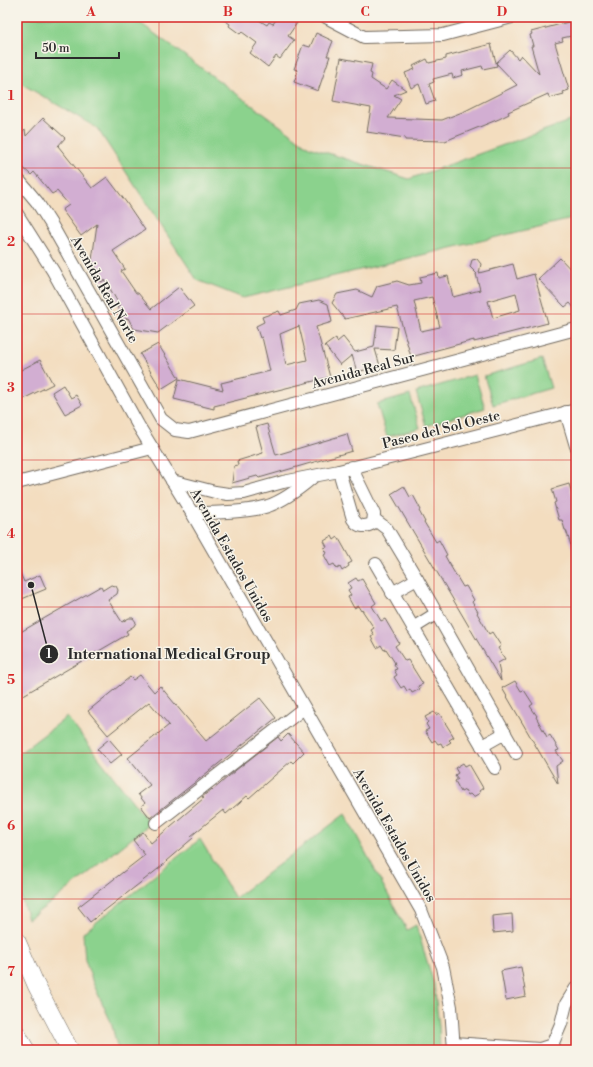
<svg xmlns="http://www.w3.org/2000/svg" width="593" height="1067" viewBox="0 0 593 1067" font-family="'Libre Bodoni',serif">
  <style>
    .grass { fill: #8bd28d; stroke: #5b7e5c }
    .building { fill: #d2aed2; fill-rule: evenodd }
    .lines { fill: none; stroke-linecap: round; stroke-linejoin: round }
    .minor-casing { stroke: #71695f; stroke-width: 14 }
    .highway-casing { stroke: #71695f; stroke-width: 18 }
    .minor { stroke: #fff; stroke-width: 12 }
    .highway { stroke: #fff; stroke-width: 17 }
    .grid { fill: none; stroke: #d62828; stroke-width: 1; stroke-opacity: 0.55 }
    .labels { text-anchor: middle; stroke-width: 3; stroke-linejoin: round; paint-order: stroke }
    .street-label { font-size: 14px; fill: #2b2b2b; stroke: #f7f3e8 }
    .leader { fill: none; stroke: #2b2b2b; stroke-width: 1.5 }
    .callout-dot { fill: #2b2b2b; stroke: #f7f3e8; stroke-width: 1.5 }
    .mark-label { font-size: 12px; text-anchor: middle; font-weight: bold; fill: #fff }
    .callout-label { font-size: 15px; text-anchor: middle; font-weight: bold; fill: #2b2b2b; stroke: #f7f3e8; stroke-width: 3; stroke-linejoin: round; paint-order: stroke }
    .neatline { fill: none; stroke: #d62828; stroke-width: 1.5 }
    .grid-label { font-size: 13px; text-anchor: middle; font-weight: bold; fill: #d62828 }
  </style>
  <rect width="100%" height="100%" fill="#f7f3e8"/>
  <filter id="ink" filterUnits="userSpaceOnUse"><feTurbulence type="fractalNoise" baseFrequency=".025" numOctaves="2"/><feDisplacementMap in="SourceGraphic" scale="8" xChannelSelector="R" yChannelSelector="G"/><feConvolveMatrix kernelMatrix="1 2 1 2 8 2 1 2 1" color-interpolation-filters="sRGB"/></filter>
  <filter id="wash" filterUnits="userSpaceOnUse"><feTurbulence type="fractalNoise" baseFrequency=".012" numOctaves="4" result="noise"/><feDisplacementMap in="SourceGraphic" scale="16" xChannelSelector="R" yChannelSelector="G"/><feGaussianBlur stdDeviation="0.9" result="paint"/><feColorMatrix in="noise" values="0 0 0 0 0 0 0 0 0 0 0 0 0 0 0 0 0 1.4 0 .05"/><feComposite in="paint" operator="in"/></filter>
  <g filter="url(#wash)">
    <rect width="100%" height="100%" fill="#f3ddbf"/>
    <!-- grass -->
    <g class="grass">
      <polygon points="17,17 132,17 309,147 409,179 576,119 576,218 243,298 197,280 97,128 17,81"/>
      <polygon points="542,359 551,388 493,405 484,376"/>
      <polygon points="475,375 485,408 426,426 416,392"/>
      <polygon points="410,395 420,428 387,437 377,404"/>
      <polygon points="67,717 150,824 56,899 28,919 17,884 17,755"/>
      <polygon points="345,814 407,930 416,925 434,984 439,1027 440,1050 118,1050 111,1022 93,983 85,960 83,933 200,839 235,898"/>
    </g>
    <g id="blocks">
      <!-- building -->
      <g class="building">
        <polygon points="220,17 254,17 267,25 269,22 273,24 278,17 289,17 297,23 288,36 294,40 280,59 276,56 268,67 250,53 257,43 242,32 240,34 229,26 230,24"/>
        <polygon points="576,20 576,35 562,38 563,41 555,43 569,90 563,92 564,94 549,98 548,94 508,112 509,114 499,119 445,141 405,140 405,138 367,132 371,108 333,101 341,58 372,64 370,73 372,74 371,79 386,89 392,80 406,90 394,95 401,99 388,118 442,120 465,111 517,85 496,63 510,50 518,59 521,55 539,74 531,46 533,46 530,35 532,34 531,32"/>
        <polygon points="316,33 333,41 327,56 330,56 318,91 294,82 298,70 294,69 303,45 310,47"/>
        <polygon points="491,44 497,66 483,69 482,66 462,71 463,75 453,78 452,74 433,79 434,82 429,84 435,101 426,104 419,84 411,88 405,73 415,69 413,66 427,59 429,63 446,59 446,56"/>
        <polygon points="43,118 65,138 58,146 92,188 107,177 126,202 145,230 113,251 125,269 121,271 136,293 138,293 151,309 179,287 194,306 158,333 134,329 128,318 124,320 117,307 120,306 105,280 101,282 96,273 98,271 92,260 97,224 81,236 62,210 69,205 57,191 52,194 34,172 31,175 17,162 17,138 25,130 26,136"/>
        <polygon points="560,258 576,275 576,310 570,303 565,307 538,279"/>
        <path d="M477,259L481,264L479,273L513,264L517,279L534,274L548,323L474,342V340L411,357L397,307L345,319L332,303L337,294L357,290L372,297L377,286L397,281L409,285L421,283L420,277L438,273L439,278L448,276L453,297L480,290L476,274H477L470,267L472,260ZM516,293L520,310L493,318L488,301ZM432,297L440,327L421,331L414,301Z"/>
        <path d="M319,300L328,304L332,322L316,327L330,377L214,406V409L174,399L179,379L223,390L221,383L270,371L262,337L260,338L256,326L264,322L262,317L279,311L281,315L296,310L299,304ZM299,326L307,360L286,365L280,334Z"/>
        <polygon points="377,325 397,327 394,350 375,349 380,366 357,372 352,355 340,365 325,346 336,338 337,342 343,337 355,352 374,347"/>
        <polygon points="158,344 179,378 161,389 140,354"/>
        <polygon points="40,360 53,384 23,399 17,388 17,372"/>
        <polygon points="63,385 71,398 76,395 82,405 65,414 52,392"/>
        <polygon points="267,424 276,455 347,434 352,451 259,478 257,476 232,483 234,466 238,465 237,461 263,453 256,427"/>
        <polygon points="569,484 576,507 576,555 574,555 566,530 565,530 562,520 559,520 554,503 556,502 552,489"/>
        <polygon points="404,486 410,497 413,495 421,510 419,511 425,522 424,522 436,542 439,540 447,555 445,556 451,567 463,587 466,586 474,600 472,602 478,612 477,613 489,634 492,632 501,646 498,648 505,659 498,663 501,681 391,494"/>
        <polygon points="332,536 334,540 338,537 352,562 348,564 349,566 342,571 340,567 337,569 334,564 330,566 324,555 327,553 324,548 327,547 324,541"/>
        <polygon points="17,566 24,582 40,575 46,589 17,601"/>
        <polygon points="356,578 358,581 362,579 376,603 372,606 381,621 385,619 399,643 395,646 405,661 408,660 423,684 418,686 420,689 412,693 410,689 407,691 404,686 401,688 394,677 397,675 394,670 397,669 394,664 395,663 386,649 384,650 381,645 377,648 371,637 374,635 371,630 374,628 362,610 361,611 358,606 354,608 348,597 351,595 348,590 351,588 348,583"/>
        <polygon points="111,585 116,586 118,590 117,594 108,600 122,622 129,618 133,618 136,622 134,626 126,631 128,634 20,697 17,691 17,634 101,586 103,590"/>
        <polygon points="140,675 154,692 160,686 206,741 260,698 276,718 150,818 141,806 145,803 138,794 150,785 128,758 169,725 149,702 108,735 88,711 130,677 133,680"/>
        <polygon points="515,681 521,691 524,690 533,704 530,706 537,716 536,717 547,737 550,735 559,750 556,751 563,761 556,766 558,784 502,688"/>
        <polygon points="434,712 436,715 439,713 454,737 449,740 451,742 443,747 441,743 438,744 435,740 432,742 425,731 429,729 426,724 428,722 425,717"/>
        <polygon points="288,734 304,752 293,763 291,761 249,798 247,796 226,814 223,810 191,836 193,838 166,861 167,862 90,922 78,907 145,855 133,840 143,832 151,843 204,798 202,797 212,789 213,790 236,770 278,737 281,741"/>
        <polygon points="109,739 122,754 110,764 97,749"/>
        <polygon points="463,763 465,766 469,764 483,788 479,791 480,793 473,797 470,794 468,795 465,790 461,792 455,781 458,779 455,775 458,773 455,768"/>
        <polygon points="512,914 513,931 493,933 492,916"/>
        <polygon points="521,967 526,996 506,1000 501,971"/>
      </g>
    </g>
  </g>
  <g filter="url(#ink)">
    <use href="#blocks" fill-opacity="0" stroke="#71695f" stroke-width="1"/>
    <g class="lines">
      <!-- minor casing -->
      <g class="minor-casing">
        <g id="minor">
          <polyline points="326,17 364,37 443,35 512,17"/>
          <polyline points="17,178 37,202 51,224 161,419 175,430 189,432 576,329"/>
          <polyline points="17,214 53,271 138,425 192,513 421,910 443,967 451,1007 454,1050"/>
          <polyline points="566,412 576,446"/>
          <path d="M339,471L353,519C358,527 365,528 373,523L374,514L351,467"/>
          <polyline points="172,481 215,492 228,494 244,493 283,482 339,471 576,410"/>
          <polyline points="17,483 152,448"/>
          <path d="M192,513C213,513 249,512 268,506C285,500 299,489 312,478"/>
          <polyline points="374,519 387,529 417,579 516,753"/>
          <polyline points="376,564 495,768"/>
          <polyline points="392,593 417,579"/>
          <polyline points="413,628 437,613"/>
          <polyline points="482,746 505,733"/>
          <polyline points="156,823 304,708"/>
          <polyline points="454,1043 540,1049 552,1045 561,1024 566,1004 576,988"/>
        </g>
      </g>
      <!-- highway casing -->
      <g class="highway-casing">
        <g id="highway">
          <polyline points="17,941 36,985 70,1050"/>
          <polyline points="17,1034 26,1050"/>
        </g>
      </g>
      <!-- minor -->
      <use href="#minor" class="minor"/>
      <!-- highway -->
      <use href="#highway" class="highway"/>
    </g>
  </g>
  <!-- grid -->
  <path class="grid" d="M159,17V1050M296,17V1050M434,17V1050M17,168H576M17,314H576M17,460H576M17,607H576M17,753H576M17,899H576"/>
  <g class="labels">
    <!-- street labels -->
    <g class="street-label">
      <text transform="translate(105 289) rotate(60)" y="5">Avenida Real Norte</text>
      <text transform="translate(363 370) rotate(-15)" y="5">Avenida Real Sur</text>
      <text transform="translate(441 429) rotate(-14)" y="5">Paseo del Sol Oeste</text>
      <text transform="translate(232 555) rotate(60)" y="5">Avenida Estados Unidos</text>
      <text transform="translate(395 835) rotate(60)" y="5">Avenida Estados Unidos</text>
    </g>
  </g>
  <!-- callouts -->
  <path class="leader" d="M31 585L49 654"/>
  <g class="callout-dot">
    <circle cx="31" cy="585" r="4"/>
    <circle cx="49" cy="654" r="10"/>
  </g>
  <g class="mark-label">
    <text x="49" y="658">1</text>
  </g>
  <g class="callout-label">
    <text x="169" y="659">International Medical Group</text>
  </g>
  <!-- margin -->
  <rect width="593" height="1067" fill="none" stroke="#f7f3e8" stroke-width="44"/>
  <!-- scale -->
  <path d="M36 52v6h83v-6" fill="none" stroke="#2b2b2b" stroke-width="2"/>
  <text x="42" y="52" font-size="12" fill="#2b2b2b" stroke="#f7f3e8" stroke-width="3" paint-order="stroke">50 m</text>
  <rect x="22" y="22" width="549" height="1023" class="neatline"/>
  <g class="grid-label">
    <text x="91" y="16">A</text>
    <text x="228" y="16">B</text>
    <text x="365" y="16">C</text>
    <text x="502" y="16">D</text>
    <text x="11" y="100">1</text>
    <text x="11" y="246">2</text>
    <text x="11" y="392">3</text>
    <text x="11" y="538">4</text>
    <text x="11" y="684">5</text>
    <text x="11" y="830">6</text>
    <text x="11" y="976">7</text>
  </g>
</svg>
